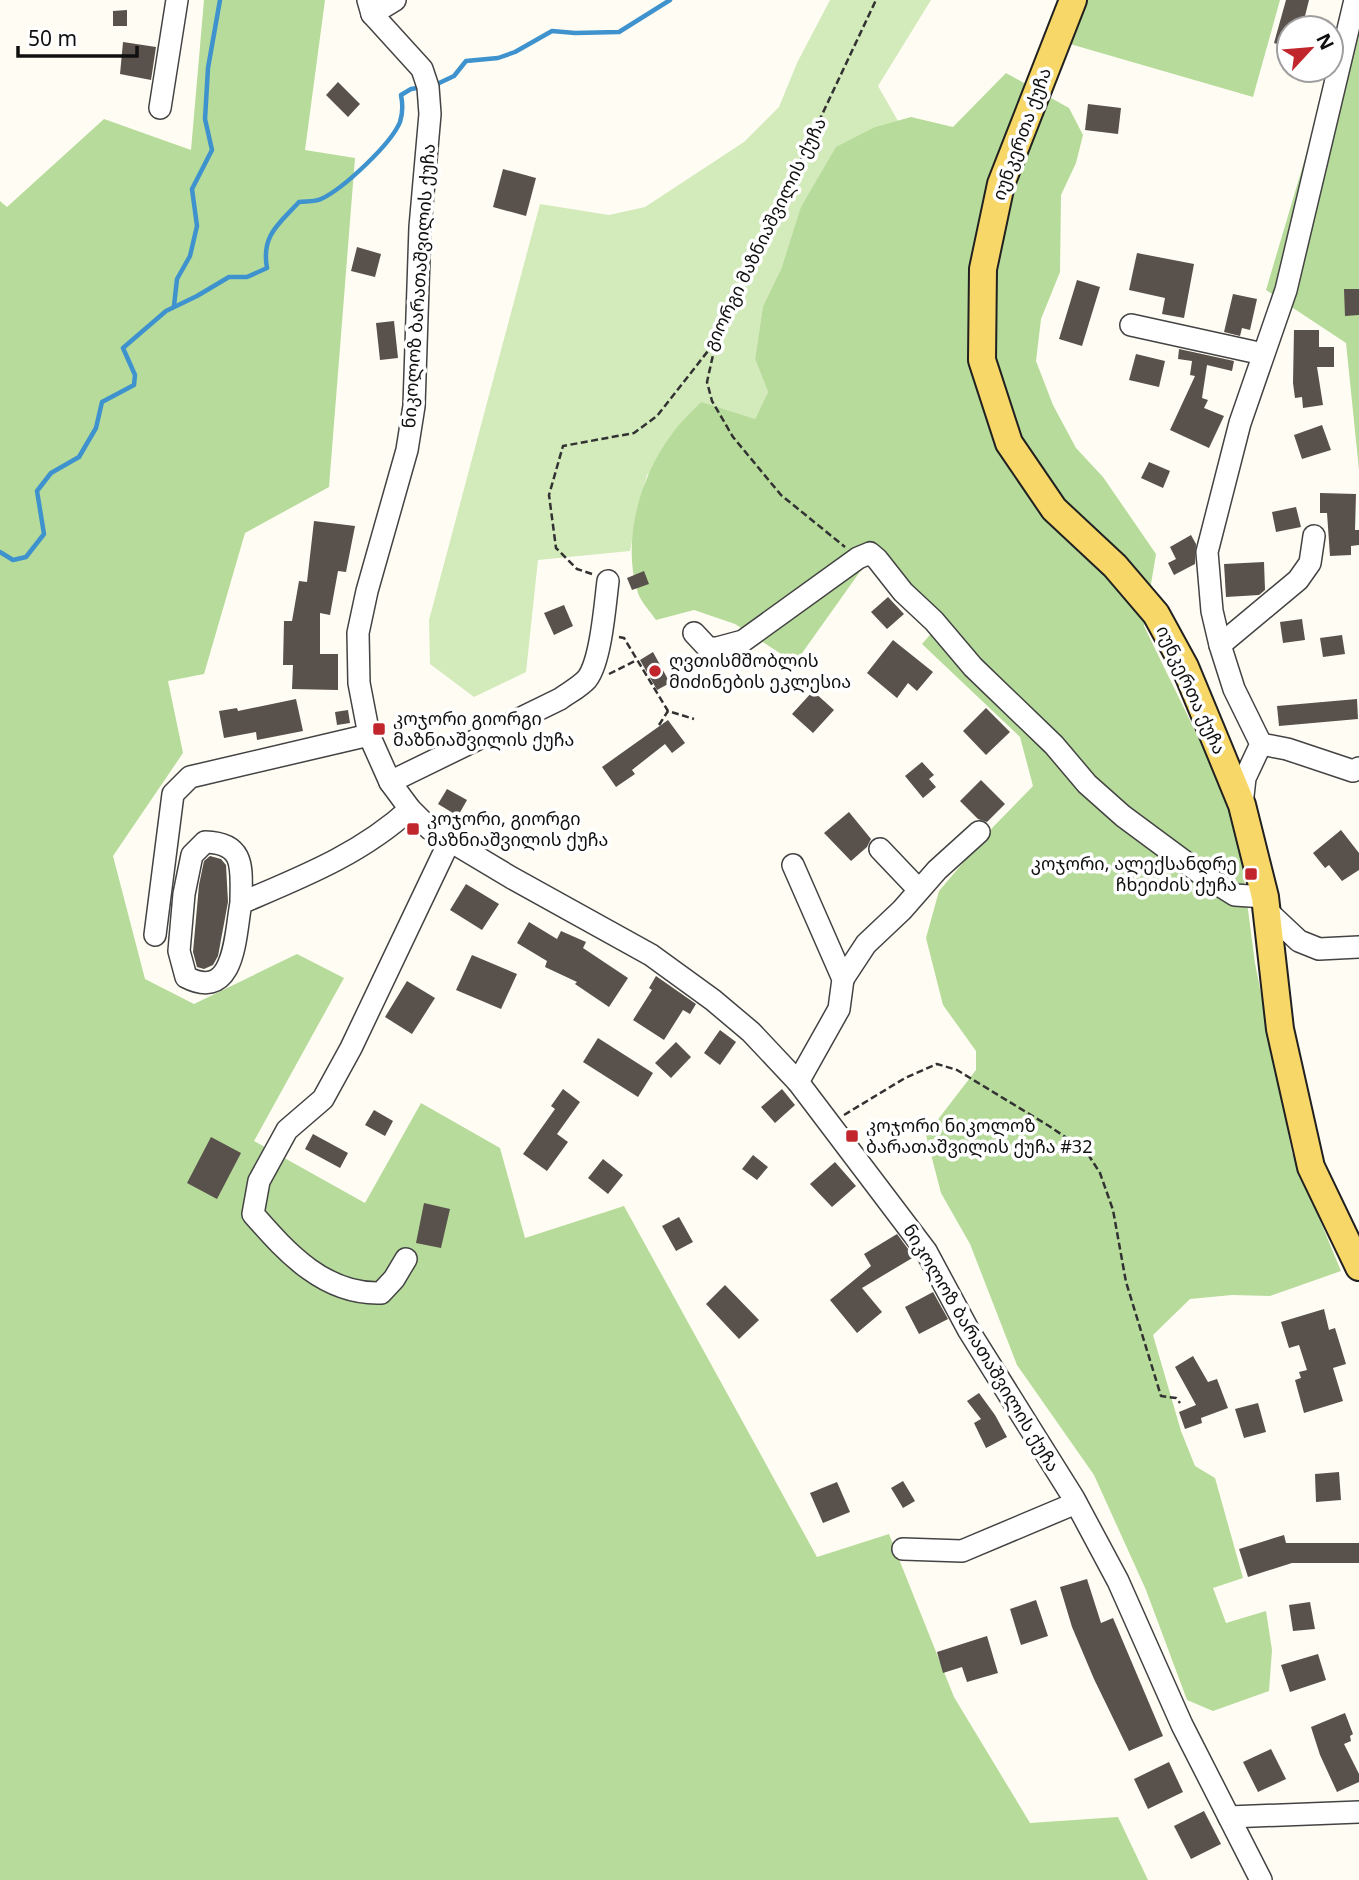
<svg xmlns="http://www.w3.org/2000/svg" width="1359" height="1880" viewBox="0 0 1359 1880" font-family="Georgia,'Noto Sans Georgian',serif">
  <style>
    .green { fill: #d3eabb }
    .forest { fill: #b7db9b }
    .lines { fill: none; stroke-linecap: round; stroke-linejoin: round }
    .stream { stroke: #3e92ce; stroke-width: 4.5 }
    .building { fill: #59514c }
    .minor-casing { stroke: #434343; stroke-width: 24 }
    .major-casing { stroke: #212121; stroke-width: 30 }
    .path { stroke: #323232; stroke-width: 2.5; stroke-dasharray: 7 3.5; stroke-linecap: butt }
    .minor { stroke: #fff; stroke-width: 21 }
    .major { stroke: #f8d769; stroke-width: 26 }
    .poi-dot { fill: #c1262c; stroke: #fff; stroke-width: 2.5 }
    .labels { text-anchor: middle; stroke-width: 7; stroke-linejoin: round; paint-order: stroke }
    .street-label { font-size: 18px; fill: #101010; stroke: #fff }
    .poi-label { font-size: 18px; fill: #101010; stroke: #fff; text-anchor: start }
  </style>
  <rect width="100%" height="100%" fill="#fffdf3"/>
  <!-- green -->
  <polygon class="green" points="830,0 931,0 878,86 898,121 875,127 782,267 763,306 755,359 768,392 755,419 647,475 637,512 630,551 538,560 526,672 474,697 430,664 429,620 540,204 609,215 645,207 744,142 779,107 797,63"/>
  <!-- forest -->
  <g class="forest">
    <polygon points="204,0 325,0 305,150 355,158 329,487 245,533 204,674 168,681 183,753 113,856 145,979 194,1004 297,954 344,978 254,1141 365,1203 421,1103 500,1148 525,1238 624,1206 817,1557 889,1534 954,1697 1030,1823 1118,1817 1148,1880 0,1880 0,201 7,207 104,119 191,150"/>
    <polygon points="1088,0 1280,0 1253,97 1070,44"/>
    <polygon points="1352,0 1359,0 1359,470 1346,343 1266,290"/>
    <path d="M1006,73L1069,108L1083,135L1076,163L1061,195L1060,272L1041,319L1036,361L1053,405L1076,448L1103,477L1156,554L1144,626L1200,741L1237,826L1255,963L1292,1153L1341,1271L1270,1296L1232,1295L1190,1299L1153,1335L1181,1431L1195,1466L1215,1478L1243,1578L1213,1588L1226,1623L1266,1611L1272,1650L1269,1691L1213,1711L1187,1700L1146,1590L1094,1475L1017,1365L970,1244L941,1193L926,1135L976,1070V1051L943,1005L926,938L939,891L994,826L1033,786L1020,737L922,644L941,622L869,559L795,663L735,624L694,610L656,620C650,611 641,602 638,593C621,542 640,476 672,434C680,422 692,412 701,402L755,419L768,392L755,359L763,306L782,267L801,207L836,147L875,127L911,117L953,127Z"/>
  </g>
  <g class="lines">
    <!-- stream -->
    <g class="stream">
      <polyline points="435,85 454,76 466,61 498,58 515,52 552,31 575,33 619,32 670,0"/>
      <polyline points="174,306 177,279 190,256 197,226 192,189 212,150 205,119 208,68 220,0"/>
      <path d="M0,552L13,560L26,557L44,534L37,491L51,473L79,457L96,428L102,402L134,385L135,375L123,348L166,311L197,296L229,277H247L267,268C261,235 279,224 299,202C306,201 315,202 321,199C343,189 391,144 400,122C403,113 403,105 401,95L411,89L423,87"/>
    </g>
  </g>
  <!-- building -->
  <g class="building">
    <polygon points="1286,0 1309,0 1302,28 1289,28 1289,48 1274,43"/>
    <polygon points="127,10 127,26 113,26 113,11"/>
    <polygon points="123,42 156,47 151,80 120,74"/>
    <polygon points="338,82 360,104 348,117 326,95"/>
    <polygon points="1088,104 1121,108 1118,134 1085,130"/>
    <polygon points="503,169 536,178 526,216 493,207"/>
    <polygon points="357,247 381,254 375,277 351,271"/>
    <polygon points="1137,253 1194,264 1184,318 1162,314 1165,298 1129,290"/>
    <polygon points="1077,280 1100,287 1082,346 1059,339"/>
    <polygon points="1344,289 1359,289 1359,315 1345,316"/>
    <polygon points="1233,294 1257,299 1250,330 1242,328 1240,336 1224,332"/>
    <polygon points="394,321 398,358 380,360 376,323"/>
    <polygon points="1294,330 1319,330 1319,347 1334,347 1334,367 1317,367 1323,405 1303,408 1302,397 1295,398 1293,383"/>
    <polygon points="1179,349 1234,361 1232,371 1207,365 1202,398 1208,400 1204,408 1224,416 1209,448 1170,430 1195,376 1190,375 1192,361 1178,359"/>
    <polygon points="1136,354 1165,361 1159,387 1129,380"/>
    <polygon points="1322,425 1331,450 1302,459 1294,435"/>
    <polygon points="1149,462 1170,471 1163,488 1141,478"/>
    <polygon points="1320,493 1356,494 1355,530 1359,530 1359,545 1351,546 1351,555 1330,556 1327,513 1320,513"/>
    <polygon points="1296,507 1301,527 1276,532 1272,512"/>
    <polygon points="314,521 355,526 346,572 338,571 330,615 320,613 320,654 338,654 338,690 292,689 293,665 283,665 284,621 292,621 299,581 307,582"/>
    <polygon points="1191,535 1196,544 1195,564 1174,575 1168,563 1176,559 1170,547"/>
    <polygon points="1264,562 1265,590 1259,595 1226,597 1224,564"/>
    <polygon points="644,571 649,584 632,590 627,578"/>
    <polygon points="888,597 904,614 887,629 871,612"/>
    <polygon points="564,605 573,626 554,635 544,613"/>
    <polygon points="1302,619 1305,640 1283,643 1280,622"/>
    <polygon points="1342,635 1345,654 1323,657 1320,638"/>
    <polygon points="893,640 933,672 917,691 908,683 897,698 867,673"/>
    <polygon points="653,652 670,683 657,690 640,660"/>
    <polygon points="813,691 834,710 813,733 792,714"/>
    <polygon points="296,699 303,731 257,740 256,732 224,738 219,711 237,708 238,711"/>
    <polygon points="1357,699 1358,719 1279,726 1277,706"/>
    <polygon points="986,708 1010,732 986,755 963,731"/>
    <polygon points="348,710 350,723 337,725 335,712"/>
    <polygon points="668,720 685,743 672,753 665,744 632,770 635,774 616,787 602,767"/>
    <polygon points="922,762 934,775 929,779 936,787 923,798 905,776"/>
    <polygon points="981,780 1005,804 987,822 978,819 960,801"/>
    <polygon points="447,789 467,800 458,816 438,804"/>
    <polygon points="849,812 871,839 867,847 851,861 824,833"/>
    <polygon points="1341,830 1359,853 1359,870 1342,881 1329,865 1325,868 1313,853"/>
    <polygon points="210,856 221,859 226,865 228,902 218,956 213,965 204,969 197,967 193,952 199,885 204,861"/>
    <polygon points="466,884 499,904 482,930 450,910"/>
    <polygon points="529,922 557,939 561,931 586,942 583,948 628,978 609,1007 575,984 577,982 545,967 547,961 517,943"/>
    <polygon points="472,955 517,974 501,1009 456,990"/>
    <polygon points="656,976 696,1004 690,1014 683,1010 664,1040 633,1020 652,990 649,988"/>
    <polygon points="407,981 435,998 412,1034 385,1017"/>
    <polygon points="720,1030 736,1042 720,1065 704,1053"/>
    <polygon points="598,1038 653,1073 638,1097 583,1062"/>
    <polygon points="676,1042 691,1057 671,1078 655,1063"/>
    <polygon points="563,1089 580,1102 557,1134 568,1142 547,1171 523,1154 555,1109 551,1106"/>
    <polygon points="782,1089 795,1105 775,1123 761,1107"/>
    <polygon points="374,1110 393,1121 385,1136 365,1125"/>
    <polygon points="313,1134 348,1153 340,1168 305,1149"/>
    <polygon points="211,1137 241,1153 217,1199 187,1183"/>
    <polygon points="753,1155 768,1167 757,1180 742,1169"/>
    <polygon points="603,1159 623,1175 608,1194 588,1178"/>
    <polygon points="835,1162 856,1186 832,1207 810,1184"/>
    <polygon points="424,1203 450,1209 441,1248 416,1243"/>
    <polygon points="679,1217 693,1242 676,1251 662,1226"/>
    <polygon points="897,1234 914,1257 862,1288 882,1312 857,1333 830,1300 871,1266 864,1254"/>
    <polygon points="725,1285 759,1320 739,1339 706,1304"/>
    <polygon points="933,1292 948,1319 919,1334 905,1307"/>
    <polygon points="1324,1309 1329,1330 1335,1328 1346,1364 1333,1368 1343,1401 1304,1413 1295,1380 1301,1378 1299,1372 1307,1370 1299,1345 1289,1348 1281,1322"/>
    <polygon points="1193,1356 1208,1382 1217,1379 1228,1408 1201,1418 1202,1423 1185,1429 1179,1412 1196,1405 1175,1367"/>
    <polygon points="979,1393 995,1415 1007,1437 986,1448 974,1423 981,1419 967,1401"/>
    <polygon points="1258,1403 1266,1432 1244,1438 1235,1409"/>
    <polygon points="1339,1472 1341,1500 1316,1502 1315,1474"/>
    <polygon points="903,1481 915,1501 903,1508 891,1488"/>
    <polygon points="837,1482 850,1512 823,1523 810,1493"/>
    <polygon points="1284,1535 1286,1543 1359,1543 1359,1563 1292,1563 1248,1577 1239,1549"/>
    <polygon points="1087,1579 1101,1623 1113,1618 1163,1736 1129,1751 1094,1679 1072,1627 1060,1587"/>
    <polygon points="1036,1600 1048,1636 1021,1645 1010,1609"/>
    <polygon points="1310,1602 1315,1629 1293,1631 1289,1605"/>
    <polygon points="987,1636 998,1673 967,1682 962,1667 943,1673 937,1652"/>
    <polygon points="1318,1654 1326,1680 1290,1692 1281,1665"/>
    <polygon points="1345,1713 1353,1734 1350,1736 1351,1741 1344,1744 1359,1774 1359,1782 1337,1792 1320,1755 1311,1727"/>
    <polygon points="1271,1749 1286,1779 1258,1792 1243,1762"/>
    <polygon points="1169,1762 1183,1792 1148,1809 1134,1779"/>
    <polygon points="1204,1811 1221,1844 1191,1859 1174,1826"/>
  </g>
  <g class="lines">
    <!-- minor casing -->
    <g class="minor-casing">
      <g id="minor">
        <polyline points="368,0 372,14 422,69 428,87 430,114 420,227 414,406 407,450 367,591 358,633 359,683 369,735 390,782 410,809 430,829 512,878 651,955 713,1000 751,1032 798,1082 926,1251 969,1331 1073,1497 1118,1581 1182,1725 1261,1880"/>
        <polyline points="372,14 395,0"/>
        <polyline points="160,108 177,0"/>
        <polyline points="1131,325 1263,354"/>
        <polyline points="694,633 708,648 717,648 743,641 858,558 870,553 877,559 903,592 934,621 973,667 1054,745 1087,784 1123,816 1200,873 1235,895 1265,897"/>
        <polyline points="1220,645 1298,580 1310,563 1314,536"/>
        <polyline points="1261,744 1287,749 1353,771 1359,768"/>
        <path d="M390,782L560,699C568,693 580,687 587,679C601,661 605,605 608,581"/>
        <polyline points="1242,805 1245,778 1261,744 1234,689 1220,645 1212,611 1207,552 1240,423 1286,290 1355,0"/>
        <polyline points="880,849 919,890"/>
        <polyline points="793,865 843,979 839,1009 798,1082"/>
        <path d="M241,903C241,870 247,843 205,842L192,855L184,894L179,951L186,977C236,1003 235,933 241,903C302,877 361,854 410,809"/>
        <polyline points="1267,911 1299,941 1319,949 1359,947"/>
        <polyline points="155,935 173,794 190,777 369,735"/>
        <polyline points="843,979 866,944 902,910 937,870 979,832"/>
        <path d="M406,1259L394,1279L381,1293C325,1295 287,1253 253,1214L259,1181L287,1130L323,1099L351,1048L450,840"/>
        <polyline points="903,1549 962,1551 1076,1503"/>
        <polyline points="1229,1817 1359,1812"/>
      </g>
    </g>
    <!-- major casing -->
    <g class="major-casing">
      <polyline id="major" points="1073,0 1001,184 983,269 982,360 1009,443 1054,509 1115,566 1156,614 1185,667 1219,749 1242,805 1265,897 1280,1029 1311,1167 1359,1267"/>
    </g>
    <!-- path -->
    <g class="path">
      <polyline points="715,346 707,382 712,401 733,437 781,495 845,547"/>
      <polyline points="592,574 577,569 556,548 549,495 563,446 634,433 657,416 715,342 876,0"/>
      <polyline points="619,637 624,638 668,711 694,719"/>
      <polyline points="609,674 637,660"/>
      <polyline points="659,725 668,711"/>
      <polyline points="844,1115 905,1078 937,1064 957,1070 1049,1126 1086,1151 1100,1173 1113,1210 1126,1282 1161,1396 1176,1398 1180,1403"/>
    </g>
    <!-- minor -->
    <use href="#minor" class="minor"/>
    <!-- major -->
    <use href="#major" class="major"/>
  </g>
  <!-- markers -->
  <g class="poi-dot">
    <circle cx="655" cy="671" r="7"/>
    <rect x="372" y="722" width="14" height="14" rx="3.5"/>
    <rect x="406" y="822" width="14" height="14" rx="3.5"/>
    <rect x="1244" y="867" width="14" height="14" rx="3.5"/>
    <rect x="845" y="1129" width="14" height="14" rx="3.5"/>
  </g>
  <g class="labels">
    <!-- street labels -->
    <g class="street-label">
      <text transform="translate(1022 134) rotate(-70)" y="6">იუნკერთა ქუჩა</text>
      <text transform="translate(765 234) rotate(-64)" y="6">გიორგი მაზნიაშვილის ქუჩა</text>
      <text transform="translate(419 286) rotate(-86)" y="6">ნიკოლოზ ბარათაშვილის ქუჩა</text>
      <text transform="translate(1191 690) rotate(65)" y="6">იუნკერთა ქუჩა</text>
      <text transform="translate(981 1348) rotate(59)" y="6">ნიკოლოზ ბარათაშვილის ქუჩა</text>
    </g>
    <!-- poi labels -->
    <g class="poi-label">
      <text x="669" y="667">ღვთისმშობლის<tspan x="669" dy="21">მიძინების ეკლესია</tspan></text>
      <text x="393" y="725">კოჯორი გიორგი<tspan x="393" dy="21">მაზნიაშვილის ქუჩა</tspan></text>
      <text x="427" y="825">კოჯორი, გიორგი<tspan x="427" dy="21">მაზნიაშვილის ქუჩა</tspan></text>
      <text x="1237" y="870" text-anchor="end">კოჯორი, ალექსანდრე<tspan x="1237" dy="21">ჩხეიძის ქუჩა</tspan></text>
      <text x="866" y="1132">კოჯორი ნიკოლოზ<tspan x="866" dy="21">ბარათაშვილის ქუჩა #32</tspan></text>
    </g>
  </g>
  <!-- north arrow -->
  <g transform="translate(1310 49) rotate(64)"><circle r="33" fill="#ffffff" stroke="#9f9f9f" stroke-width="2"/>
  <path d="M0-5L12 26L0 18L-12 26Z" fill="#c1262c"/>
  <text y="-10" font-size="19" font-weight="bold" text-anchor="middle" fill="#101010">N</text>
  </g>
  <!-- scale -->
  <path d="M18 46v10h119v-10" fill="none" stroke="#101010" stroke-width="3.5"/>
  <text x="28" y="46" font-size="21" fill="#101010" stroke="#ffffff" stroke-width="5" paint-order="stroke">50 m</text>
</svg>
